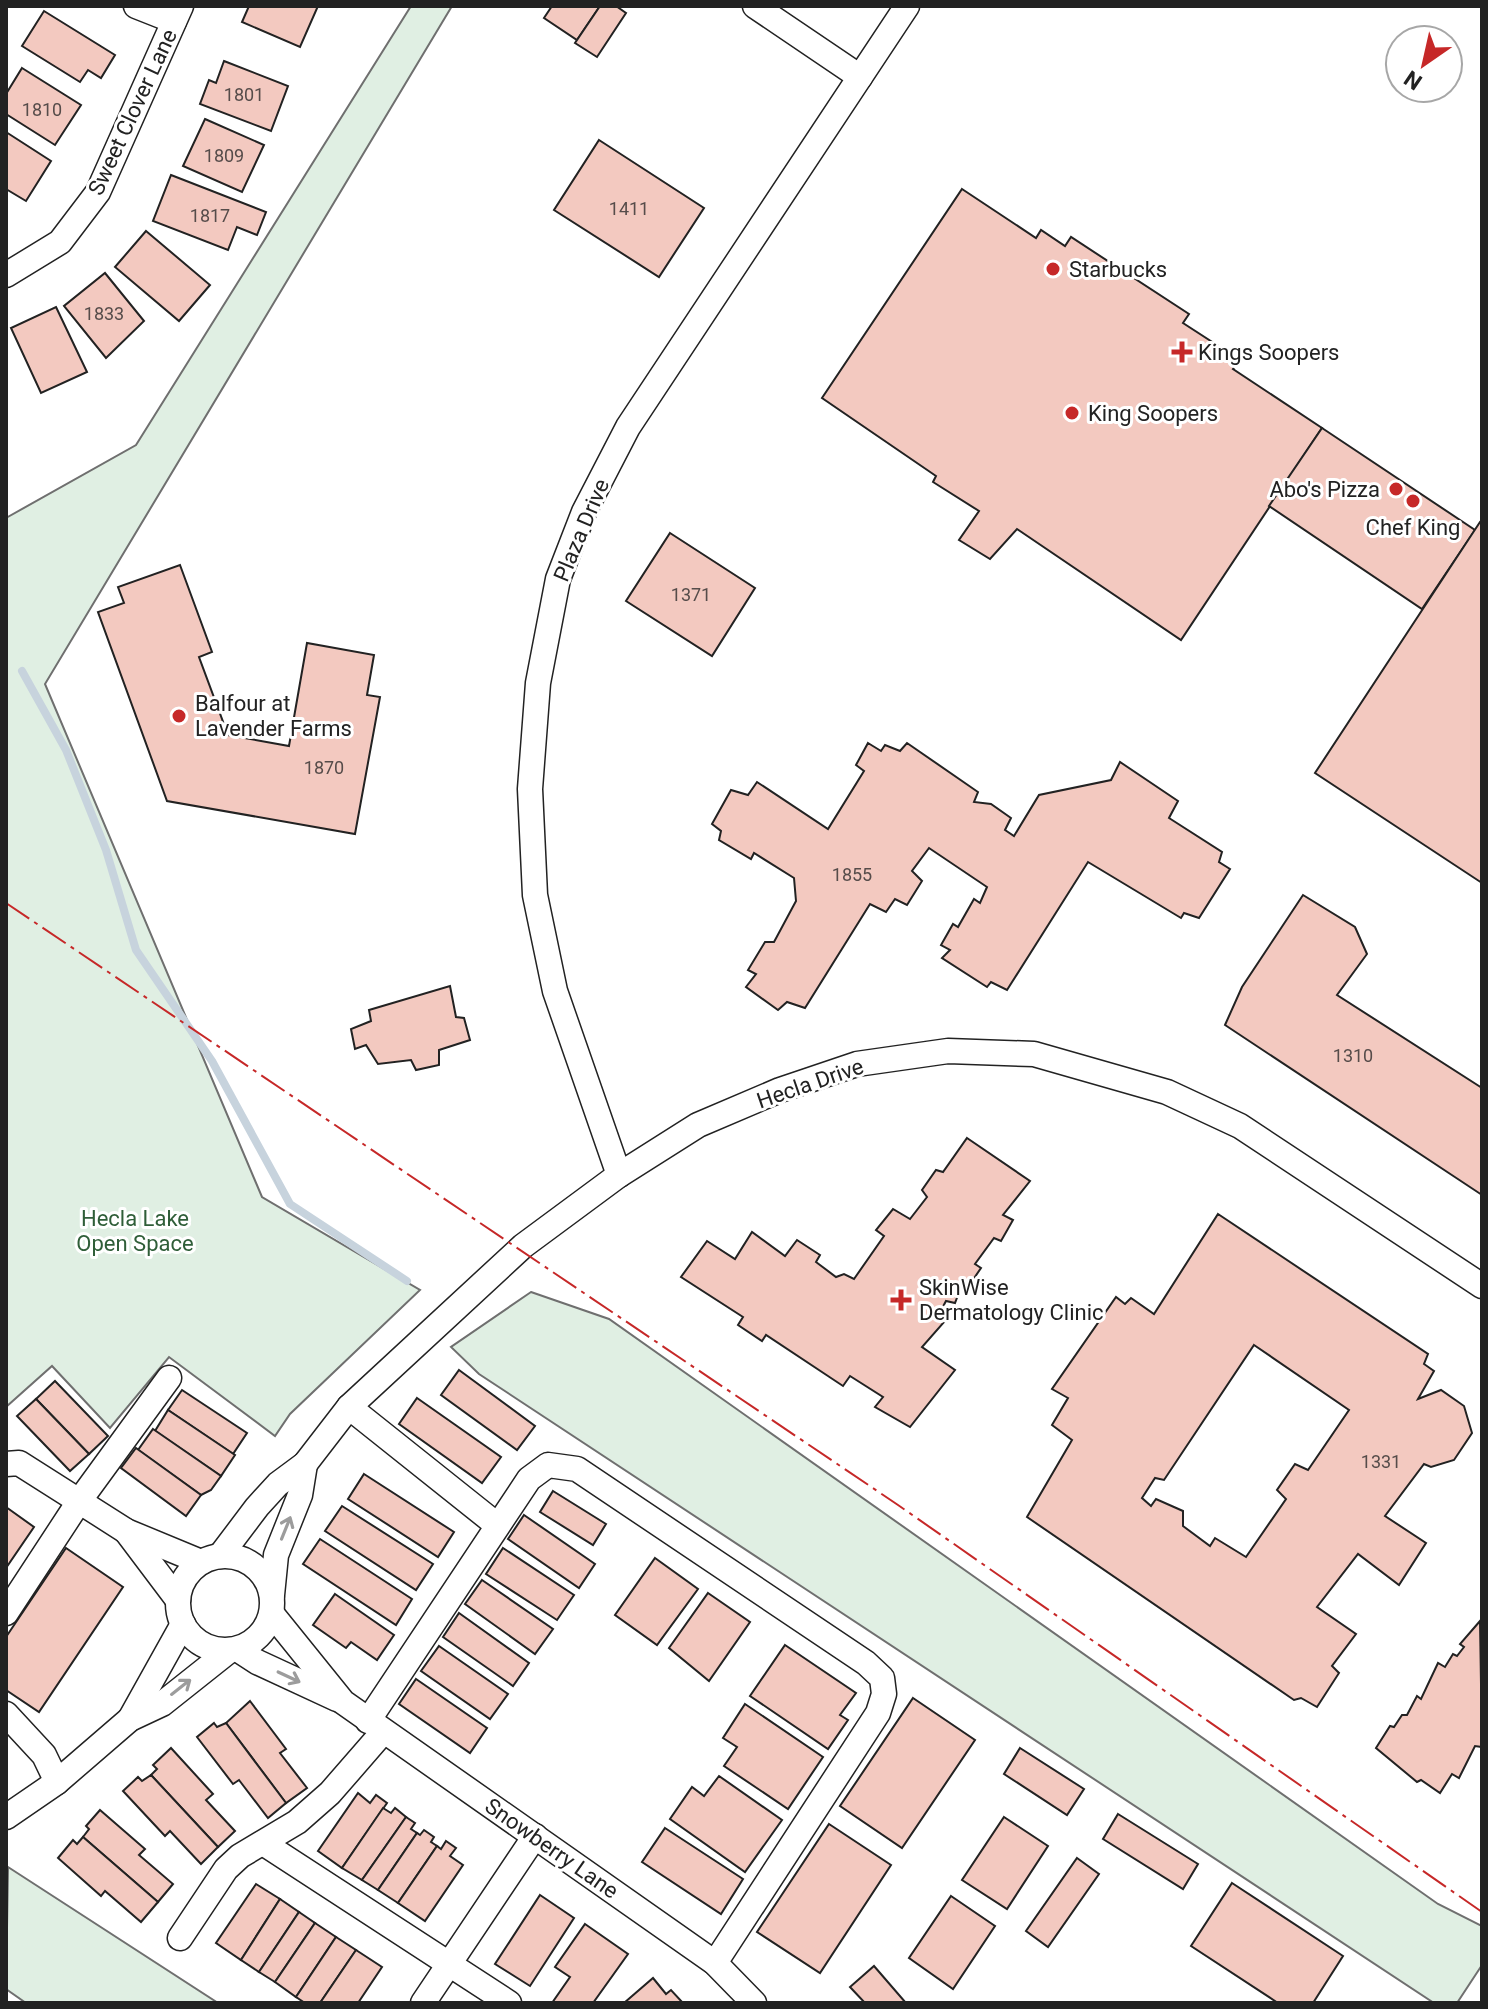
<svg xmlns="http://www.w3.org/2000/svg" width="1488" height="2009" viewBox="0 0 1488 2009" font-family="Roboto,sans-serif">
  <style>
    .green { fill: #e0efe3; stroke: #6f6f6f; stroke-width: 2 }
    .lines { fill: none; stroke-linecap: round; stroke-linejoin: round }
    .stream { stroke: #c7d3dd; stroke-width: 8 }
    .building { fill: #f3c9c0; stroke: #222; stroke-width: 2; fill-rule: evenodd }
    .minor-casing { stroke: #222; stroke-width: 27 }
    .minor { stroke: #fff; stroke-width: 24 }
    .power { stroke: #c62828; stroke-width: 2; stroke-dasharray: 28 6 4 6; stroke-linecap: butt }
    .oneway { stroke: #9c9c9c }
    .poi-dot { fill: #c62828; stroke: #fff; stroke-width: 3 }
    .labels { text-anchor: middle; stroke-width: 6; stroke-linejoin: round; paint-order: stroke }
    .number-label { font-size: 18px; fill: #564c4a }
    .street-label { font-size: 22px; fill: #222; stroke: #fff }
    .poi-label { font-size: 22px; fill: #222; stroke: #fff; text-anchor: start }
    .park-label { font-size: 22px; fill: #2f5e38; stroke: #fff }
  </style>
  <rect width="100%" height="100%" fill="#fff"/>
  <!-- green -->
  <g class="green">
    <polygon points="411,6 452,6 45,684 262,1197 420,1290 290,1414 275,1436 169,1357 110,1428 52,1366 6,1407 6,518 136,445"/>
    <polygon points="531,1292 609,1319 1438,1904 1482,1926 1482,1965 1457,2003 1434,2003 479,1374 451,1347"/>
    <polygon points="8,1867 218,2003 26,2003 6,1989"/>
  </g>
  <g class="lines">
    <!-- stream -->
    <polyline class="stream" points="22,671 66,750 106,850 136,950 212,1061 290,1204 407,1281"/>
  </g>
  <!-- building -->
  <g class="building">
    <polygon points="249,6 318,6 300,47 242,22"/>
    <polygon points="552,6 600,6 577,40 544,18"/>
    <polygon points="600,6 616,6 626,13 597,57 575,43"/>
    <polygon points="44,11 115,55 101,78 88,70 80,82 22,46"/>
    <polygon points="224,61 288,86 271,131 200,104 209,80 216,83"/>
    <polygon points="22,68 81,105 55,145 6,114 6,94"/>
    <polygon points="205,119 264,145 242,192 183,166"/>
    <polygon points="6,132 51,161 26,201 6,189"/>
    <polygon points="599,140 704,208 659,277 554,210"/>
    <polygon points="171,175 266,212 257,235 237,227 228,250 153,221"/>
    <polygon points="962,189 1036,238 1041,230 1065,246 1071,237 1189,314 1183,323 1240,360 1233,369 1322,428 1181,640 1017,529 990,559 959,540 979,511 933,482 936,476 822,398"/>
    <polygon points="146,231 210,285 179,321 115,267"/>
    <polygon points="105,273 144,321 106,358 64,306"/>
    <polygon points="56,307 87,372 41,393 11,328"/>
    <polygon points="1322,428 1475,530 1422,609 1269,506"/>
    <polygon points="1480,522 1482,523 1482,883 1315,773"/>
    <polygon points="670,533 755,588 712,656 626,601"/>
    <polygon points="180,565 212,652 199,657 228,735 289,746 307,643 374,655 367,695 380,697 355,834 167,801 98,612 124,603 118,587"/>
    <polygon points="868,743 881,751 885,745 900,751 907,743 978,792 974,802 991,804 1011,818 1005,830 1014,836 1039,795 1111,780 1120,762 1178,801 1169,818 1222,852 1219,862 1230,869 1199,918 1184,913 1181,918 1088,862 1007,990 991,982 987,987 942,958 950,950 941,945 953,924 958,927 974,899 980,903 987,887 929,848 912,871 922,881 907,905 895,899 886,912 870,904 805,1008 787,1002 778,1010 746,987 756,974 748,970 765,942 774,942 796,901 794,878 754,853 751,859 719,840 721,831 712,824 731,790 748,795 757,782 828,829 864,771 856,765"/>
    <polygon points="1303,895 1355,927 1367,954 1337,995 1482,1088 1482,1195 1225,1025 1242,987"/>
    <polygon points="450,986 456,1017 464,1018 470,1040 439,1050 439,1065 416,1070 411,1060 378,1064 366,1045 355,1049 351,1029 371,1021 369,1010"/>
    <polygon points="967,1138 1030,1181 1003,1215 1013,1220 1001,1241 994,1238 975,1264 981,1268 968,1287 961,1287 955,1303 946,1301 938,1316 945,1321 922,1347 955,1370 910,1427 875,1407 883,1397 850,1376 843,1386 766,1335 762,1341 738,1325 743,1317 681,1277 707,1241 735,1259 752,1232 785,1256 797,1240 820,1255 816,1262 836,1277 844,1274 854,1279 884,1236 876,1230 893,1209 910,1219 927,1197 922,1190 936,1170 943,1172"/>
    <path d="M1218,1214L1428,1354L1424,1364L1434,1371L1418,1399L1441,1390L1464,1406L1472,1433L1454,1460L1431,1467L1424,1464L1385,1516L1426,1543L1399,1585L1358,1554L1317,1607L1356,1634L1332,1666L1339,1673L1317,1707L1301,1698L1294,1700L1027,1517L1072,1440L1052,1425L1068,1398L1052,1389L1116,1297L1125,1304L1131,1298L1154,1314ZM1254,1345L1349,1410L1308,1470L1295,1464L1277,1490L1286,1499L1246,1557L1215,1538L1210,1546L1183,1526V1511L1156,1499L1151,1506L1142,1498L1155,1478L1164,1480Z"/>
    <polygon points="459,1370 535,1426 517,1450 441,1395"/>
    <polygon points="55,1381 108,1436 89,1454 36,1399"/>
    <polygon points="182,1390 247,1433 233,1454 168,1410"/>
    <polygon points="417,1398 501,1457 482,1483 399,1424"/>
    <polygon points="36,1399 89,1454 70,1471 17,1416"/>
    <polygon points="168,1410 235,1455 221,1476 155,1431"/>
    <polygon points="153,1429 221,1476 211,1490 201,1495 138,1450"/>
    <polygon points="136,1448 201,1495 186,1516 121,1468"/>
    <polygon points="364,1474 454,1532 438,1557 348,1499"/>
    <polygon points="553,1491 606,1524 593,1545 540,1512"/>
    <polygon points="342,1506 433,1564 416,1590 325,1531"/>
    <polygon points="6,1507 34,1527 6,1568"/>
    <polygon points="524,1515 595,1564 579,1588 508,1539"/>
    <polygon points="320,1539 412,1599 396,1625 303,1564"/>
    <polygon points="66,1548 123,1587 39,1712 6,1690 6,1637"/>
    <polygon points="503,1548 574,1595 557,1620 486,1574"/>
    <polygon points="655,1558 698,1589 657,1645 615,1615"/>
    <polygon points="482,1580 553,1629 535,1654 465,1604"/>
    <polygon points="708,1593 750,1622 709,1681 669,1648"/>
    <polygon points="335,1594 394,1635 377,1660 351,1642 346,1648 313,1625"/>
    <polygon points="459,1613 529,1663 513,1686 443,1637"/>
    <polygon points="1480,1621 1482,1747 1475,1746 1459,1778 1452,1774 1440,1793 1421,1780 1417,1782 1376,1748 1390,1726 1394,1727 1402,1715 1407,1715 1417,1696 1421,1699 1438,1663 1445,1667 1453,1654 1457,1656 1464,1647 1460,1644"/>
    <polygon points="785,1645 856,1693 840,1715 848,1720 828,1749 750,1696"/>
    <polygon points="439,1646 508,1694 490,1719 421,1671"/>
    <polygon points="416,1679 487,1728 470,1753 399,1704"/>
    <polygon points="913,1698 975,1740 902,1848 840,1806"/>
    <polygon points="250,1701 286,1749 280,1753 307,1788 286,1803 226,1723"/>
    <polygon points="745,1704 823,1757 788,1809 724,1766 737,1747 723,1738"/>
    <polygon points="214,1723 217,1727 226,1723 286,1803 268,1818 239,1780 233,1784 197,1737"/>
    <polygon points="171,1748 213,1794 206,1800 235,1831 218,1847 151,1775 157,1769 153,1765"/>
    <polygon points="1020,1748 1084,1789 1067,1815 1004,1774"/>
    <polygon points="151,1775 218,1847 201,1864 170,1831 165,1836 123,1791 138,1777 142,1781"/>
    <polygon points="719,1776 782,1820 745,1872 670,1819 692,1787 704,1796"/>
    <polygon points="358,1793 370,1803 376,1795 387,1803 342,1868 318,1851"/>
    <polygon points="383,1808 391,1813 395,1808 406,1817 362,1880 342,1868"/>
    <polygon points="100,1810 145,1849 139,1855 173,1884 158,1902 83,1837 89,1829 86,1826"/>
    <polygon points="1118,1814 1198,1864 1183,1889 1103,1839"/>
    <polygon points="406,1817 415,1823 411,1829 417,1833 378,1890 362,1880"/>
    <polygon points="1004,1817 1048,1846 1007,1909 962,1880"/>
    <polygon points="829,1824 891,1865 820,1973 757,1932"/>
    <polygon points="665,1828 743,1879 721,1914 642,1862"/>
    <polygon points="424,1830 434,1837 431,1842 437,1846 398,1903 378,1890 417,1833 420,1835"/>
    <polygon points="83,1837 158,1902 141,1922 105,1891 101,1896 58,1858 73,1840 77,1844"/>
    <polygon points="446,1841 456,1848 450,1856 463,1865 425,1921 398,1903 437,1846 441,1849"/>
    <polygon points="1077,1858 1099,1874 1048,1947 1026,1931"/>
    <polygon points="1232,1883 1343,1956 1313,2003 1278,2003 1191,1946"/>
    <polygon points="256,1884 280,1899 241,1960 216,1943"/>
    <polygon points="540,1895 574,1918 530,1986 495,1964"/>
    <polygon points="951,1896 995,1926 953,1989 909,1958"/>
    <polygon points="280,1899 299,1912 259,1972 241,1960"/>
    <polygon points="299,1912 315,1923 275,1982 259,1972"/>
    <polygon points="315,1923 336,1937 296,1997 275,1982"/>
    <polygon points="585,1924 628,1954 593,2003 552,2003 570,1977 555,1967"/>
    <polygon points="336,1937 356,1950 320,2003 305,2003 296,1997"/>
    <polygon points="356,1950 382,1967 358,2003 320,2003"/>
    <polygon points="874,1966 906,2003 865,2003 850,1987"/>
    <polygon points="653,1978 666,1994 671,1990 683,2003 624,2003"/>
  </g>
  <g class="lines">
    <!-- minor casing -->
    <g class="minor-casing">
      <g id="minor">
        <polyline points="136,6 174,21"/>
        <polyline points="755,6 860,77"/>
        <polyline points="6,275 60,242 98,192 181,6"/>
        <polyline points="619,1175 555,991 535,895 530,789 538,683 558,579 584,512 628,427 907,6"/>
        <polyline points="349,1407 497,1525"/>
        <polyline points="6,1464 19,1463 126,1531 201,1562"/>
        <polyline points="126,1531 178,1600"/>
        <circle cx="225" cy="1603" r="47"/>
        <polyline points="220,1556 257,1507 278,1484 305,1464 349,1407 523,1246 619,1175 698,1125 780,1090 857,1064 948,1051 1034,1054 1167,1092 1240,1126 1482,1286"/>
        <polyline points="272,1595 276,1555 300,1495 305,1464"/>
        <polyline points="6,1613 80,1500 169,1378"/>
        <polyline points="272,1614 343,1702 715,1963 754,2003"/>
        <polyline points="237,1649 257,1662 337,1699"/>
        <polyline points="6,1714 44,1755 57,1782"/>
        <polyline points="130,1719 183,1624"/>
        <polyline points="368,1721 529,1479 548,1465 577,1469 866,1663 882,1678 884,1694 878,1713 715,1963"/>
        <polyline points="6,1817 57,1782 130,1719 162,1704 230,1650"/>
        <polyline points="263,1843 509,2003"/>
        <polyline points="180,1938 226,1869 240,1856 297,1822 330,1793 383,1732"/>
        <polyline points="423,2003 535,1836"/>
      </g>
    </g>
    <!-- minor -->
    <use href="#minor" class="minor"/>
    <!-- power -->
    <polyline class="power" points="6,903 898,1505 1482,1912"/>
  </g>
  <!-- one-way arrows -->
  <defs><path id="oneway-shaft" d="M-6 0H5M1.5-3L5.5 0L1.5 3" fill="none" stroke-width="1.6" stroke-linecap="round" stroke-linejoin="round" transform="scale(2)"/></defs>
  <g class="oneway">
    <use href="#oneway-shaft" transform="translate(286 1528) rotate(-68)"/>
    <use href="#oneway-shaft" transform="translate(289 1677) rotate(25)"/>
    <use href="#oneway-shaft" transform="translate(181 1687) rotate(-38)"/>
  </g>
  <!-- markers -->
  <g class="poi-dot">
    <circle cx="1053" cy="269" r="8"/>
    <path d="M1178 340h8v8h8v8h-8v8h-8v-8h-8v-8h8z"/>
    <circle cx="1072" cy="413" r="8"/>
    <circle cx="1396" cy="489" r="8"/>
    <circle cx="1413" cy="501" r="8"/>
    <circle cx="179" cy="716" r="8"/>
    <path d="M897 1288h8v8h8v8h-8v8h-8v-8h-8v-8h8z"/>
  </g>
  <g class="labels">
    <!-- number labels -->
    <g class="number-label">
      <text x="244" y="101">1801</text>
      <text x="42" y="116">1810</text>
      <text x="224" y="162">1809</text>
      <text x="629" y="215">1411</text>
      <text x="210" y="222">1817</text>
      <text x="104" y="320">1833</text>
      <text x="691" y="601">1371</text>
      <text x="324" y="774">1870</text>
      <text x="852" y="881">1855</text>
      <text x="1353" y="1062">1310</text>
      <text x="1381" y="1468">1331</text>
    </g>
    <!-- street labels -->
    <g class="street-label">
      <text transform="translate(132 112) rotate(-65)" y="8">Sweet Clover Lane</text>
      <text transform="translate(581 530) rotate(-67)" y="8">Plaza Drive</text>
      <text transform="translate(810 1083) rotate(-19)" y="8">Hecla Drive</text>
      <text transform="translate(552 1848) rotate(35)" y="8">Snowberry Lane</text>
    </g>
    <!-- poi labels -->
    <g class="poi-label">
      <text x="1069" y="277">Starbucks</text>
      <text x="1198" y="360">Kings Soopers</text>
      <text x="1088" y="421">King Soopers</text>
      <text x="1380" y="497" text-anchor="end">Abo's Pizza</text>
      <text x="1413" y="535" text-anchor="middle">Chef King</text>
      <text x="195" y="711">Balfour at<tspan x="195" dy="25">Lavender Farms</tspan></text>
      <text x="919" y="1295">SkinWise<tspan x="919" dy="25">Dermatology Clinic</tspan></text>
    </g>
    <!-- park labels -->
    <g class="park-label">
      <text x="135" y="1226">Hecla Lake<tspan x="135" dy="25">Open Space</tspan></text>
    </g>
  </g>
  <!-- border -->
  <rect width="1488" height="2009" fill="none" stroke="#222222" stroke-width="16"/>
  <!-- north arrow -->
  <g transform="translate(1424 64) rotate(214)"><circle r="38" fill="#ffffff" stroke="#a7a7a7" stroke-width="2"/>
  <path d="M0-6L14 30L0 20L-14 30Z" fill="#c62828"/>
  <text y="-12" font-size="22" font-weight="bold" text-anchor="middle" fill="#222222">N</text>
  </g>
</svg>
